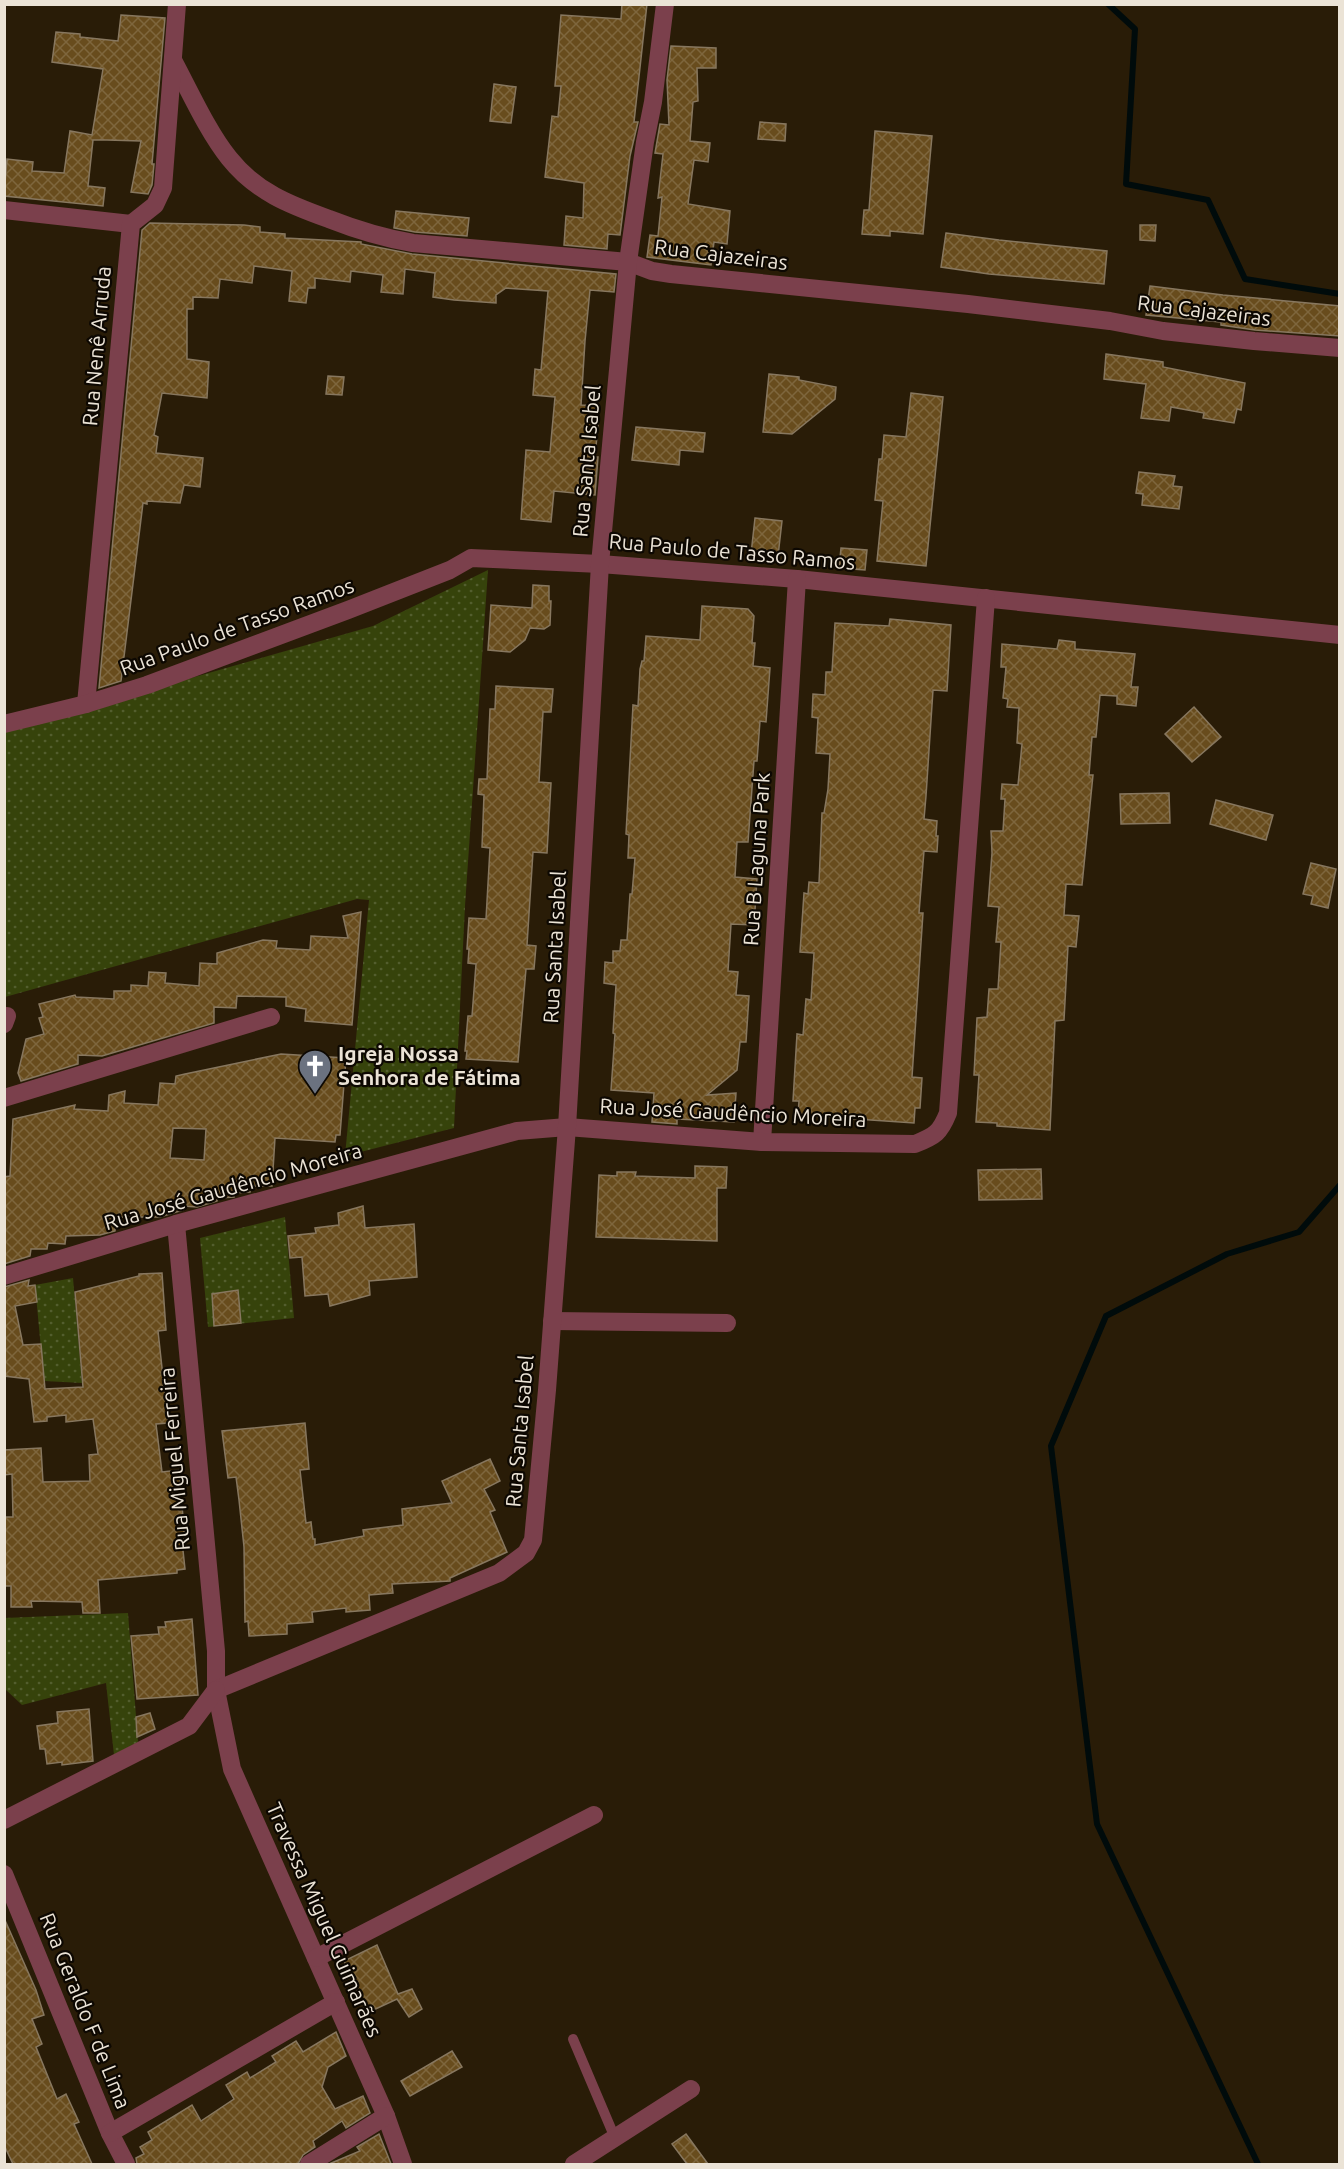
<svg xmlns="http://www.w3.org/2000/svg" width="1344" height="2169" viewBox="0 0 1344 2169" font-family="Ubuntu,sans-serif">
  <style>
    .grass { fill: url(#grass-dots) }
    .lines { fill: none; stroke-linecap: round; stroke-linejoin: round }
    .stream { stroke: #000b0b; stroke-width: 6 }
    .building { fill: url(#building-cross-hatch); stroke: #87775f; stroke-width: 1.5; fill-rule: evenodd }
    .service { stroke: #7b404c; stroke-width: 10 }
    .minor { stroke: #7b404c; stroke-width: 18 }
    .labels { text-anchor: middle; stroke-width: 4.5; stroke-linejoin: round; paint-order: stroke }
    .street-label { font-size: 21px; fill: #ebe3d6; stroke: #0d0802 }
    .poi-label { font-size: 21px; font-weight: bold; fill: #ebe3d6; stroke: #0d0802; text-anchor: start }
  </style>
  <defs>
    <pattern id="grass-dots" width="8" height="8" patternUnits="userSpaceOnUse" patternTransform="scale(1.5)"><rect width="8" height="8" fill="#36430b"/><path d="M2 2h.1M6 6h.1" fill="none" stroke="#535e2e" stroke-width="1.8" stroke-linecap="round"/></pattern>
    <pattern id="building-cross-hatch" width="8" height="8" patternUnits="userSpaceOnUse" patternTransform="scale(1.5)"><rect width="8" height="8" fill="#684c1d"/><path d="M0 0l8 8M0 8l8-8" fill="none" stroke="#7e663d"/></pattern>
  </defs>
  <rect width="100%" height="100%" fill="#291c07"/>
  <!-- grass -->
  <g class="grass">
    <polygon points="488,570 465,906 454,1128 345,1156 369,900 357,899 5,997 5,731 373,626"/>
    <polygon points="285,1217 294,1318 208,1327 200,1238"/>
    <polygon points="73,1278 82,1383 44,1381 35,1285"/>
    <polygon points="128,1613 138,1742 114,1755 106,1683 22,1705 5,1689 4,1618"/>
  </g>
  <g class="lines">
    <!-- stream -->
    <g class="stream">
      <polyline points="1108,4 1135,29 1126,184 1208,200 1245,279 1340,294"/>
      <polyline points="1258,2164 1097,1824 1051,1446 1106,1316 1227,1254 1299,1232 1340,1185"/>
    </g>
  </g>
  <!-- building -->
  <g class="building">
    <polygon points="622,4 647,4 634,122 638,122 630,156 620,235 608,234 607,249 564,245 566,216 583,218 584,183 545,177 552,116 558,117 561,86 555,86 561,15 621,19"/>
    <polygon points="121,15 165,18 152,164 154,164 152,185 148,194 131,192 141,141 107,140 93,140 88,186 105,188 103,206 4,196 7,159 33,162 32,171 64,173 70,131 92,135 103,69 52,62 56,32 80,34 80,37 118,41"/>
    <polygon points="671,46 716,48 716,68 697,68 698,101 693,102 690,141 710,143 708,162 694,160 688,204 730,211 727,244 714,242 711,265 647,257 650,235 658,236 662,197 658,198 663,154 655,153 660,124 669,125 667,80"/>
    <polygon points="494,84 516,87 511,123 490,121"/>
    <polygon points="760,122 786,124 785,141 758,139"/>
    <polygon points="875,131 932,136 923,234 890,231 890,236 862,234 864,210 869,210"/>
    <polygon points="396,211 469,218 467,236 415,232 394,228"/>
    <polygon points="150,223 244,225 260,227 260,232 285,234 285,238 361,242 361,244 412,254 616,274 614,292 590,290 585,341 581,405 597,406 595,425 598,425 595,457 598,457 595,495 554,491 551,522 521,519 526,450 550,452 555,397 533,395 535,369 541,370 548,291 506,288 496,295 496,303 454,300 433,297 435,273 405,269 403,294 381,292 383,275 351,271 350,282 315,278 315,288 308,288 306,303 289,301 292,271 254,266 252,283 220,279 218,298 193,297 193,309 187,309 187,359 209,362 207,398 162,393 154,435 158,437 156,453 203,458 200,487 184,485 180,503 147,501 147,504 143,503 121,681 99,688 142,230"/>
    <polygon points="1140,225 1156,225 1155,241 1140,240"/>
    <polygon points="946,233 999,240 1107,251 1104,284 989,274 941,267"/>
    <polygon points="1150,286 1223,295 1340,306 1340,336 1255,330 1221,325 1221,322 1146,315"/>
    <polygon points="1106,354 1163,362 1163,367 1245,383 1241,410 1237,409 1234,423 1203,418 1204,413 1171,407 1169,421 1141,418 1146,384 1104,379"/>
    <polygon points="769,374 799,377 799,380 836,387 835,399 792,434 763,432"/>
    <polygon points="328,376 344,377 342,395 326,394"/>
    <polygon points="911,393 943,397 926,566 877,561 883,501 875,500 879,459 882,459 884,435 906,437"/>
    <polygon points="636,427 705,433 703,452 680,450 679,465 632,460"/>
    <polygon points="1139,472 1175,476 1173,486 1182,487 1179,509 1142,505 1143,494 1136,493"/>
    <polygon points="755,518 782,521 778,556 751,554"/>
    <polygon points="841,548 867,550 865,570 839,568"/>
    <polygon points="533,585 549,586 549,601 551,601 550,625 544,629 530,628 525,640 510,652 488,650 491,605 532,608"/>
    <polygon points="702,606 748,609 754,616 752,643 755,643 753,666 770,668 766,722 760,721 757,761 754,761 748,842 737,842 735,877 757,879 754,925 731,924 728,971 738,972 736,995 749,996 746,1042 740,1042 737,1070 707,1095 736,1093 734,1122 677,1119 677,1124 652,1122 654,1093 611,1090 615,1034 613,1033 616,985 604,983 605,962 613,963 613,951 620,951 621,940 627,940 630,894 632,894 635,858 628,858 629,835 626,834 633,705 638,706 640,669 642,661 644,661 646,636 700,640"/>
    <polygon points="890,619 951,625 947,691 933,690 926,796 924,819 937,821 936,836 938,836 937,852 924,851 919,913 923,913 912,1077 922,1078 920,1108 915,1108 914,1123 798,1115 799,1101 793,1101 797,1034 803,1035 806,999 811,1000 814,953 800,952 804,893 808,894 809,882 819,883 822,813 824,813 828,789 830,754 816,753 818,718 812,717 813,694 825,695 826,672 832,672 835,623 889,626"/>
    <polygon points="1059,640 1075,642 1075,649 1135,654 1131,687 1138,687 1136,706 1117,704 1117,696 1100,695 1096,737 1092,737 1089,775 1093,775 1082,885 1066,884 1064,915 1079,916 1076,947 1068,946 1064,1020 1055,1021 1050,1130 997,1126 997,1123 976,1122 979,1075 974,1075 977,1018 987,1017 989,989 998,989 1001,942 996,942 999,907 988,906 992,853 991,831 1003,831 1005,799 1001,799 1002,784 1018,785 1022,744 1017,743 1019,708 1007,707 1008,699 1003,698 1006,667 1001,667 1002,644 1057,649"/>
    <polygon points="496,686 553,689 551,712 543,712 539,782 551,783 547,853 533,852 527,945 536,946 534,969 526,969 518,1062 466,1059 467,1051 465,1051 468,1016 472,1016 476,964 468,963 469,949 467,949 469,918 486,919 490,848 482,847 484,795 478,794 479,779 487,779 490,709 495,709"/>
    <polygon points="1194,707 1221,737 1192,762 1165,734"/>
    <polygon points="1169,793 1170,823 1121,824 1120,794"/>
    <polygon points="1216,800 1273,815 1266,840 1210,824"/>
    <polygon points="1311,863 1336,869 1328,908 1311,904 1313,896 1303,894"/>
    <polygon points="361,912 352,1025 305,1021 306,1009 286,1006 286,997 237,996 236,1008 214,1007 214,1023 102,1056 78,1055 78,1064 21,1081 18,1073 26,1039 44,1034 39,1018 43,1017 39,1004 75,995 76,997 114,999 114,991 131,991 131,985 148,986 149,972 166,973 165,983 199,986 200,963 217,964 217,953 263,940 277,941 276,948 310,950 311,936 348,938 343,916"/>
    <path d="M281,1054L346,1058L340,1135H336L335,1142L275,1138L272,1186H251L250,1192L234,1193V1197L217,1198V1201L197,1207L183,1206V1210L160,1217H116L115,1231L100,1235L66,1236L65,1244L48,1243L47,1249H31L30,1256L4,1264V1177L10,1176L13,1119L75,1105L74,1109L108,1111L109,1095L125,1091L124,1103L158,1105L160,1083L175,1084L176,1076L185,1074ZM173,1128L206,1129L204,1160L170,1158Z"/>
    <polygon points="695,1166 727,1167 726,1188 717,1188 717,1241 596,1237 599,1175 617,1176 617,1172 636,1172 635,1176 695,1178"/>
    <polygon points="1041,1169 1042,1199 979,1200 978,1170"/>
    <polygon points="363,1206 365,1228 414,1224 417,1277 369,1281 370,1295 330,1306 328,1294 305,1296 302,1257 290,1258 288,1236 316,1233 315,1228 339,1225 338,1213"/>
    <polygon points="162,1273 166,1330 158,1331 168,1423 156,1424 162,1472 179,1470 185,1541 182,1541 185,1569 177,1570 177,1573 98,1580 100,1613 83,1613 82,1602 31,1601 32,1607 11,1607 11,1586 4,1586 4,1517 13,1517 12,1474 4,1475 4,1450 41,1448 43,1482 90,1481 89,1455 98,1454 93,1419 66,1422 66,1415 47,1417 47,1421 34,1422 29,1379 4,1376 4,1287 29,1280 28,1286 35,1285 37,1302 15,1306 23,1345 41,1344 45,1389 83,1387 75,1292 139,1276 139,1274"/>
    <polygon points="238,1290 241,1323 214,1326 212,1294"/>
    <polygon points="305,1423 309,1469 300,1470 306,1523 311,1522 313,1539 315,1539 315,1545 364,1536 363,1530 403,1525 402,1509 452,1503 442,1481 490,1459 500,1481 484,1489 495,1510 490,1512 507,1552 450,1578 450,1581 392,1584 393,1593 369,1595 370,1610 346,1612 346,1608 312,1612 313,1622 287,1624 287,1634 249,1636 248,1621 245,1622 244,1547 239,1500 236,1477 228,1478 222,1431"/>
    <polygon points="192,1619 198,1695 137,1699 131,1636 159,1634 158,1627 166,1627 165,1622"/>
    <polygon points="89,1709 93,1761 62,1765 62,1762 47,1764 45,1749 40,1749 37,1726 58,1723 57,1712"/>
    <polygon points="150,1713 155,1729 137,1737 136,1717"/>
    <polygon points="4,1918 36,1990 44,2015 32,2019 42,2044 36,2047 57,2099 66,2094 79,2122 74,2124 92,2164 13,2164 4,2145"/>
    <polygon points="377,1945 398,1994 412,1989 422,2009 409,2017 397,1999 367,2013 354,1984 344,1961"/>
    <polygon points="336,2032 346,2056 328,2067 322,2087 335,2109 363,2096 370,2113 346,2128 342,2121 313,2141 315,2147 303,2155 298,2164 137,2164 136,2158 144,2154 140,2147 152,2140 148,2132 192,2105 201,2121 234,2099 226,2085 247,2072 250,2078 276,2062 272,2056 296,2041 303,2052"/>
    <polygon points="452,2051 462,2067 410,2096 401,2081"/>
    <polygon points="379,2134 391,2164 329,2164 360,2151 357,2147"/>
    <polygon points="686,2134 708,2164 687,2164 672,2144"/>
  </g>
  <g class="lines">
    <!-- service -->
    <polyline class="service" points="573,2039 615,2138"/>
    <!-- minor -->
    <g class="minor">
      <path d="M174,62C190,92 208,132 229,158C256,192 290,205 329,219C357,230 383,238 413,243L628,262L652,271L671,274L968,304L1110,321L1163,331L1254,341L1340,348"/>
      <polyline points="4,210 131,224"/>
      <polyline points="86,704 131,224 155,205 163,188 177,4"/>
      <polyline points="4,724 86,704 147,685 348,610 450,570 471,558 600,564 797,579 1340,635"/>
      <polyline points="4,1024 7,1016"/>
      <polyline points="4,1098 271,1017"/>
      <polyline points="762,1142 797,579"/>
      <polyline points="176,1224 216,1651 216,1690 232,1769 386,2116 403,2164"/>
      <path d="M4,1276L176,1224L517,1131L567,1127L762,1142L915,1144C935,1136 940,1133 948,1113L986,598"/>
      <polyline points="552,1321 727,1323"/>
      <polyline points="216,1690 499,1573 526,1553 533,1540 547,1390 567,1127 600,564 628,262 645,142 653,102 665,4"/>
      <polyline points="4,1820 189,1726 216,1690"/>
      <polyline points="4,1874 110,2133 126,2164"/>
      <polyline points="316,1958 594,1815"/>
      <polyline points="110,2133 336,2002"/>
      <polyline points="309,2164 386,2116"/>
      <polyline points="574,2164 691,2089"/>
    </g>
  </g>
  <!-- icons -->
  <defs>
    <g id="church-pin" transform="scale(1.725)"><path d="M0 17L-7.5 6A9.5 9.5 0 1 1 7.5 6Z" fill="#6b7280" stroke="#0d0802"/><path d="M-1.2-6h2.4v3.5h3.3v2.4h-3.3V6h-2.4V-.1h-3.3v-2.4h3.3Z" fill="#fff"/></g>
  </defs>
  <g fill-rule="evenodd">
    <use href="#church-pin" x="315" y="1066"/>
  </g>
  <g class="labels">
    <!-- street labels -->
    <g class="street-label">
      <text transform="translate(721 255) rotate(7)" y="7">Rua Cajazeiras</text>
      <text transform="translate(1204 311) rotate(7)" y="7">Rua Cajazeiras</text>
      <text transform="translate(97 346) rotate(-85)" y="7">Rua Nenê Arruda</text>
      <text transform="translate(587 461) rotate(-85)" y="7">Rua Santa Isabel</text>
      <text transform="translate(732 552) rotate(5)" y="7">Rua Paulo de Tasso Ramos</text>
      <text transform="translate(237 627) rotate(-20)" y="7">Rua Paulo de Tasso Ramos</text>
      <text transform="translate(757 859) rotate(-86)" y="7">Rua B Laguna Park</text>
      <text transform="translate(555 947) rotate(-87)" y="7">Rua Santa Isabel</text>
      <text transform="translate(733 1113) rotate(3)" y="7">Rua José Gaudêncio Moreira</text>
      <text transform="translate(233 1187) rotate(-16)" y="7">Rua José Gaudêncio Moreira</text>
      <text transform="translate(520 1431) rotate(-85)" y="7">Rua Santa Isabel</text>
      <text transform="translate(175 1459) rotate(-95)" y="7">Rua Miguel Ferreira</text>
      <text transform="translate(324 1920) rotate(66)" y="7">Travessa Miguel Guimarães</text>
      <text transform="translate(85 2011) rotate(68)" y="7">Rua Geraldo F de Lima</text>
    </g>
    <!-- poi labels -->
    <g class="poi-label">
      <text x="338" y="1061">Igreja Nossa<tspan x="338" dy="24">Senhora de Fátima</tspan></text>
    </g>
  </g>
  <!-- border -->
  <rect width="1344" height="2169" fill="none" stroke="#ebe3d6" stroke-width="12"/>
</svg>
